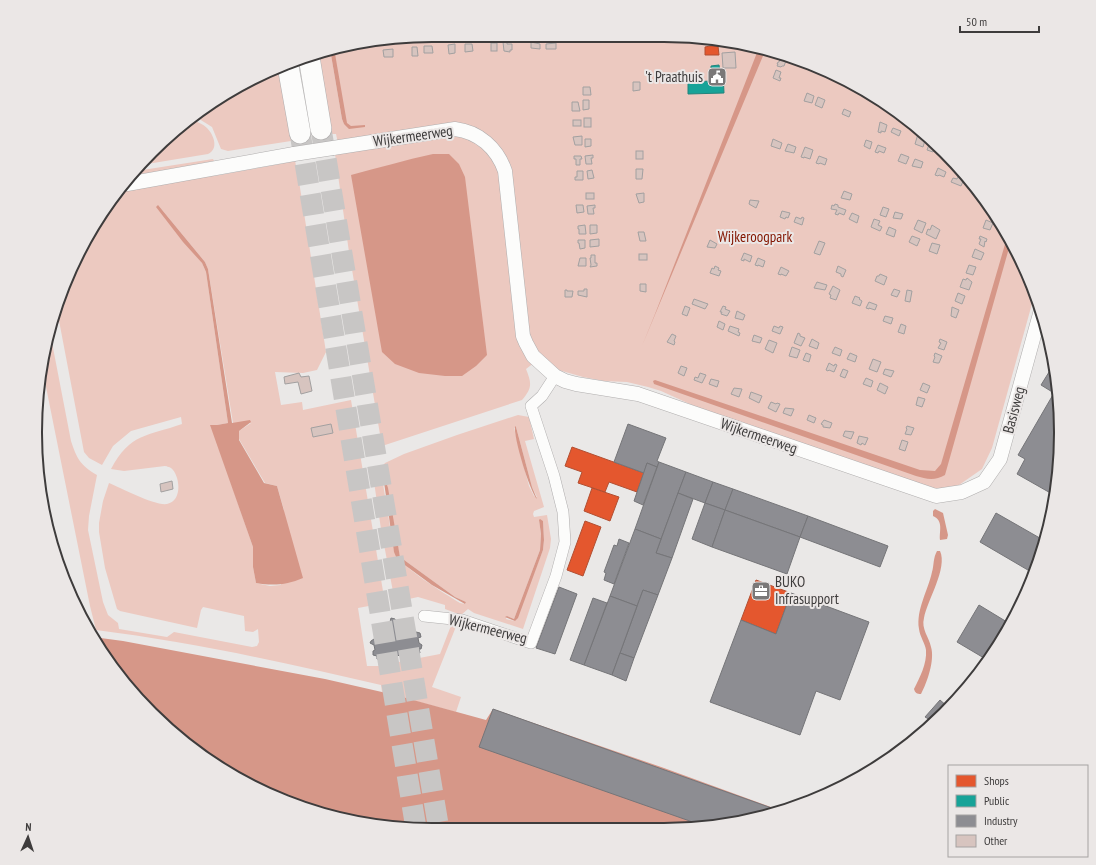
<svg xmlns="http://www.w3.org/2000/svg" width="1096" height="865" viewBox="0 0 1096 865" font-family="'PT Sans Narrow',sans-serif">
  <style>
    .green { fill: #ecc9c0; fill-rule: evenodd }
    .water { fill: #d69788 }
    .shops { fill: #e4572e; stroke: #b24f32 }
    .public { fill: #17a398; stroke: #23847c }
    .industry { fill: #8d8d92; stroke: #757578 }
    .building { fill: #d7c4bf; stroke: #a2a0a0 }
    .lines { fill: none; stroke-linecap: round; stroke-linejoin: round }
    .motorway-tunnel { stroke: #c8c6c5; stroke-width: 21; stroke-dasharray: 21 10; stroke-linecap: butt }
    .minor-casing { stroke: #b0aeae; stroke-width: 12 }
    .tertiary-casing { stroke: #b0aeae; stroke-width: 15 }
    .motorway-casing { stroke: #b0aeae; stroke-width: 22 }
    .minor { stroke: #fcfcfb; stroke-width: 11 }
    .tertiary { stroke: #fcfcfb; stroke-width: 14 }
    .motorway { stroke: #fcfcfb; stroke-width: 21 }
    .tertiary-bridge-casing { stroke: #b0aeae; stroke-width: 15; stroke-linecap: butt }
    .tertiary-bridge { stroke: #fcfcfb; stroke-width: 14 }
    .labels { text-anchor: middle; stroke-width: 4; stroke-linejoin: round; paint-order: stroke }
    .poi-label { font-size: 15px; fill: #3e3c3c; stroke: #ebe7e6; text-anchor: end }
    .street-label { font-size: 15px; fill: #3e3c3c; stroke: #ebe7e6 }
    .park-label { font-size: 15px; fill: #831500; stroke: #ebe7e6 }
    .rim { fill: none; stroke: #3e3c3c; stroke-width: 2 }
  </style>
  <rect width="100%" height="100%" fill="#eae8e7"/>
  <!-- green -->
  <g class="green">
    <path d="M432,35L689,36L791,56L862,88L925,133L963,171L1008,234L1035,293L992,448L982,469L959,485L949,490L929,489L692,405L661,391L648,387L627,382L604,381L583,377L555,369L543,356L526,369C532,384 532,388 522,400L382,446L349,252L335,154L340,153L336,134H331L317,54L330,49L342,119L344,124L332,48Z"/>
    <polygon points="281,69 291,141 228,151 221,149 212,127 196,117 234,88"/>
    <path d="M193,120C197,122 203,124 207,128C214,135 219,149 208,154L141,165L151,152Z"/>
    <polygon points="213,159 214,161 132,176 136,171"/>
    <path d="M295,161L298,175L326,352L317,370L303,373L275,372L281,405L302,402L303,410L351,400L385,603L358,608L367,666H378L440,654L452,623L457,624L432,687L461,697L456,712L382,692L381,685C287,663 192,642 96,630L90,606L43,372L49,327L71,441C77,459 80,465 97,475L89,516L88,530L103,602L108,615L118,623L119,629L167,637L174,632L252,647L257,646L259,642L258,629L253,632L245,631L244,616L203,607L201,610L197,628L120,611L117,609L105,568L99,532V523L103,501L109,483C121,488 155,506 167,504C183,501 180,475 171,468C170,467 165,466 165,466L124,471L111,469C130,433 148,436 182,424L181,417L131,431L113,446L102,465L89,458L84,452L57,310L88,234L122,189L177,180L220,175ZM158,205L205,262L208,269L233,423H251L239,431V439L265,483L277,486L284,510L281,585L270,586L256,583L253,567V547L211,425H217L228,423L206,272L202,263Z"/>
    <path d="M518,415L529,417L534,439L525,441L544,507L534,511L533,514L534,517L547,515L551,539L550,548L523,629L474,613L468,609L461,615L445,609V605L418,597L395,602L381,529L374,482L375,475L385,463L404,454L457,435ZM516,427L532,487L537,497L534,496L529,486L516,436L514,428ZM384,482L400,557L455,597L466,602L465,604L460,603C444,593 400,567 394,551L383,484ZM539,520L543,521L544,540L543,550L515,621L506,619L507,616L514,619L540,550L541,534Z"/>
  </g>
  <!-- water -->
  <g class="water">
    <polygon points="334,48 347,123 351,126 365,125 365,127 349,129 344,124 342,119 330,49"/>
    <polygon points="758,50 765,51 642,346 655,314"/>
    <path d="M433,154H449L459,164L465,177L487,355L476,366L462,376H445L419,373L395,364L382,352L351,175C378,168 405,160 433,154Z"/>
    <path d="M158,205L205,262L208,269L232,423L250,420L251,422L239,431V440L264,483L277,486L303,578C287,585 273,586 256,583L253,567V547L210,425H217L228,423L206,272L202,263L183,242L156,207Z"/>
    <path d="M1008,234L1011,241L945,475C935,481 926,479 916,476L654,384L653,381L655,380L920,470L935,471L941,464Z"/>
    <path d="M515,426L516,427L532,487L537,499C530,492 513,436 515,426Z"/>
    <polygon points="384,482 386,482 388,488 400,557 455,597 466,602 465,604 432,585 402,563 397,559 394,552"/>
    <path d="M935,509L943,513L948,535L947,539L940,540C939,531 944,521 933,516V511Z"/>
    <polygon points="540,519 543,521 544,540 543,550 518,618 515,621 505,617 507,616 514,619 540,550 541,534 539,520"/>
    <path d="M937,551H940C948,568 927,601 924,618C921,629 929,637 931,647C935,660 927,683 921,694C917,694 915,693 914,689C920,677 927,664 926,650C925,643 920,637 919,629C916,609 928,591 932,572C934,565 933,558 937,551Z"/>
    <polygon points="93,637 123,641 325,679 395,695 486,720 493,709 664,768 782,811 690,829 432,830 355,822 281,800 211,763 151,713"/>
  </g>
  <!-- shops -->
  <g class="shops">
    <polygon points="710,46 718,46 719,55 705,55 705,47"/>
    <polygon points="572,447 644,473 637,492 609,482 605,492 578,483 582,472 565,466"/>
    <polygon points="592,488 619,497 610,521 584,511"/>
    <polygon points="585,521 601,527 583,576 567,570"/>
    <polygon points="756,580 791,593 776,634 741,620"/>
  </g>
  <!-- public -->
  <polygon class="public" points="719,65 720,72 723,72 724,93 688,94 688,82 712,81 711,66"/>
  <!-- industry -->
  <g class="industry">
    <polygon points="1054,364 1058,380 1060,458 1054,495 1017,474 1025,459 1018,455 1054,393 1041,385"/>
    <polygon points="628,424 666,438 657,461 659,462 657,467 647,463 644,473 614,462"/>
    <polygon points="659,462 686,472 661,539 635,529"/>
    <polygon points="647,463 657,467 643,505 634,501"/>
    <polygon points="686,472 713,482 705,503 678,493"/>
    <polygon points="713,482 733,489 725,510 705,503"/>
    <polygon points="733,489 808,516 800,537 725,510"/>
    <polygon points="678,493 693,499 672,558 656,553"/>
    <polygon points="705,503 725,510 712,547 692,539"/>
    <polygon points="725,510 800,537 787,574 712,547"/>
    <polygon points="996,513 1045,541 1033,573 980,542"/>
    <polygon points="808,516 888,546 880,567 800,537"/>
    <polygon points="635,529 661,539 656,553 672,558 658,595 643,590 637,606 610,596"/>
    <polygon points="619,539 629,543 614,584 604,580 606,573 604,572 614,545 617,546"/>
    <polygon points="1031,580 1020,608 979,674 968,686 984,658 957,642 979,605 1007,622"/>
    <polygon points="559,587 577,594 555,654 536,648"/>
    <polygon points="643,590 658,595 634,658 620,653"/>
    <polygon points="791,593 869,622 840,700 816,691 800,735 710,702 741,620 776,634"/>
    <polygon points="610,596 637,606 612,675 584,665"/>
    <polygon points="593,598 607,603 584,665 570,660"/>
    <polygon points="391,618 395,619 396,622 401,622 403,633 415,635 416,632 420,633 421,637 418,638 419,643 422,645 421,649 419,649 420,653 402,658 400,655 397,656 396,660 377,659 377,656 373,655 373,651 375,650 374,645 370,643 371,641 374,639 376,641 387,635 385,625 390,622"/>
    <polygon points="620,653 634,658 626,681 612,675"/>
    <polygon points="940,700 948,707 934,722 925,717"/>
    <polygon points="493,709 780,811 704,826 479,747"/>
  </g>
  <!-- building -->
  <g class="building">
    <polygon points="503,42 507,42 507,44 512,44 512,50 510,50 510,52 504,51"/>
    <polygon points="531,42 540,44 540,49 531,48"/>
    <rect x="491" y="43" width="6" height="8"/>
    <polygon points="556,43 556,49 546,49 546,44"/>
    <polygon points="455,44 455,53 449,54 448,45"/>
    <polygon points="465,44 472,44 473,51 465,52"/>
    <polygon points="424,46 432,46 433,53 424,53"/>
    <polygon points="412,47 417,47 418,56 412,56"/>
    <polygon points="393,49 393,57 384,57 383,50"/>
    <polygon points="735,52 736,68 723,68 722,53"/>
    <polygon points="781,56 787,58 784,66 782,66 781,67 777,66 778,64 777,64 778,62 779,62"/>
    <polygon points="776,70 781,72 779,78 781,78 780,81 773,78"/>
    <polygon points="633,82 640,82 640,90 633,91"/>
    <polygon points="583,87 590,87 591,95 583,95"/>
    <polygon points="807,93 814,96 812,103 804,101"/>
    <polygon points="818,97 825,100 822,108 815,105"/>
    <polygon points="583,100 589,100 589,109 583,110"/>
    <polygon points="572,102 578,102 580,111 572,111"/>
    <polygon points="844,109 851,112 849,117 842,114"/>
    <rect x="584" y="118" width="7" height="9"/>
    <rect x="573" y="120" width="8" height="6"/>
    <polygon points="880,122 887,125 885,132 881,131 881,133 878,132"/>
    <polygon points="893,128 901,131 899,136 891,132"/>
    <polygon points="918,134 926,137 923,147 915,144"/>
    <polygon points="582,136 582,145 575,145 573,137"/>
    <polygon points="585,139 591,139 591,146 585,147"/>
    <polygon points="773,139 782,143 780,149 771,146"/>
    <polygon points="866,140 872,142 870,149 864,146"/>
    <polygon points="930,142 937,145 935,151 934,150 933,152 927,150"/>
    <polygon points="788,144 796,147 794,153 785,151"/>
    <polygon points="878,145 886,148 884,153 879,151 878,153 875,152"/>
    <polygon points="805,147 813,150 810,159 804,157 804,158 801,157"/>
    <rect x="636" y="151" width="7" height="8"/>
    <polygon points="901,154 909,157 906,164 898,161"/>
    <polygon points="593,155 593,158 591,158 592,164 586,164 585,156"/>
    <polygon points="574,156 581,156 582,159 580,159 580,165 576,165 576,159 574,159"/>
    <polygon points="819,156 827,159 825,165 820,163 819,164 816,163"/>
    <polygon points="915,159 923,162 921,168 912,166"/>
    <polygon points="938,168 946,172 944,177 939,175 938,176 935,175"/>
    <polygon points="636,169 643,169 642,179 636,179"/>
    <polygon points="592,170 594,178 588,179 587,171"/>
    <polygon points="577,171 583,171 583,180 575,180 575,177 577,177"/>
    <polygon points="959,175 965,177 961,186 951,182 953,178 957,179"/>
    <polygon points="844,191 852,194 850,200 841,198"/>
    <rect x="586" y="193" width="8" height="6"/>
    <polygon points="644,193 644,202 639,203 636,194"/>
    <polygon points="750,200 759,201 756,208 749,204"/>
    <polygon points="835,204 838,205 838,207 846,210 844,215 839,213 838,215 835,214 837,210 831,209 832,205 834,206"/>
    <polygon points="576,205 583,205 584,212 577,213"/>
    <polygon points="595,205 595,208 593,208 594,214 588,214 587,206"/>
    <polygon points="883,207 889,209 886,217 880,215"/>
    <polygon points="782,211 790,213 788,218 786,217 785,219 780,217"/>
    <polygon points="895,212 903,214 901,219 893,218"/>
    <polygon points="852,213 859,216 857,223 849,219"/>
    <polygon points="796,217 801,219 802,217 804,218 802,225 794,222"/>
    <polygon points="874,219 880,221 878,225 882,227 880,231 871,227"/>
    <polygon points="918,220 926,223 922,233 914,229"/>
    <polygon points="986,220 993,223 990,230 983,228"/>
    <polygon points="585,225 586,234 579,234 579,229 578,229 578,226"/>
    <polygon points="590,225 597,225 597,233 590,234"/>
    <polygon points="932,225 940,230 936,239 926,234 928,229 930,230"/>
    <polygon points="889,227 896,230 894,237 886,234"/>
    <polygon points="638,232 644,232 646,241 640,241"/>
    <polygon points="912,236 920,239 917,246 909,242"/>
    <polygon points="980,236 987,239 986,242 985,241 984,247 979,244 981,239 979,239"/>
    <polygon points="599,239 599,246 590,247 590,240"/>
    <polygon points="578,240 585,240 585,248 580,249 579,243 578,243"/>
    <polygon points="710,240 717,244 715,248 707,247"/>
    <polygon points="819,241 825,243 820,255 814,253"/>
    <polygon points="932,243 940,245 937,254 929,251"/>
    <polygon points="975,249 984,253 981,260 972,257"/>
    <polygon points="744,253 752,256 750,262 744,259 744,261 741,260"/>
    <rect x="639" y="254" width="8" height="6"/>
    <polygon points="591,255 595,255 595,263 597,263 597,266 590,267 591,265 590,258 591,258"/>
    <polygon points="580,258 586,258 586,266 578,266"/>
    <polygon points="758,258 765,261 763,267 758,265 758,266 755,265"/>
    <polygon points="969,265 976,267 973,275 966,273"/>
    <polygon points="715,266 719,268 718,270 721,271 719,276 710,273 712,268 714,269"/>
    <polygon points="838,266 846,270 843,277 841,276 841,274 836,272"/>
    <polygon points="781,267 789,271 786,276 781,274 781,275 778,274"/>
    <polygon points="880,274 887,277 884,285 875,281 877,276 879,276"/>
    <polygon points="967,278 972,282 969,290 960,287 963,279 966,280"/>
    <polygon points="817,282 827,285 825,290 814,288"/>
    <polygon points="640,284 646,284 646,292 640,291"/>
    <polygon points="833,286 840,290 836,300 830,298 831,295 829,294"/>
    <polygon points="584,289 587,289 587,297 578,295 578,291 584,291"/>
    <polygon points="894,289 900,291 897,297 891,295"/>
    <polygon points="565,290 567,290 567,291 573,291 572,297 565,297"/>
    <polygon points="907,290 912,291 910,302 905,301"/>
    <polygon points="958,293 965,296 962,304 955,301"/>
    <polygon points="855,296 860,298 859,299 862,301 860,306 852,303"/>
    <polygon points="694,299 708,304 705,309 692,304"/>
    <polygon points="869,302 877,305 875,310 869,308 869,309 866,308"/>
    <polygon points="685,306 690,308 687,316 682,314"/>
    <polygon points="723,306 726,307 725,309 730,311 727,316 721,314 722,312 720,312"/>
    <polygon points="952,307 959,310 956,318 951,316"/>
    <polygon points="737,311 745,315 743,320 735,318"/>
    <polygon points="885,316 893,318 891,324 883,321"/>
    <polygon points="719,321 725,324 723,330 717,327"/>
    <polygon points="901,324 906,326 904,334 898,332"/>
    <polygon points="730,326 739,329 738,332 740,333 739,336 728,331"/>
    <polygon points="774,326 779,328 780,326 783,327 780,334 772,331"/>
    <polygon points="798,333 800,334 800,336 805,338 801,346 794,343"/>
    <polygon points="672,334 676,336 674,341 675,342 674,345 667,342"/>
    <polygon points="754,335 762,338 760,343 752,341"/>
    <polygon points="812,339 819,343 817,349 809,346"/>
    <polygon points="940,339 947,342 944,350 938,348 941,343 939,342"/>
    <polygon points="769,340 777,343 773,353 765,349"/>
    <polygon points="792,347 800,350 797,358 789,356"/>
    <polygon points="835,347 842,350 840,356 832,353"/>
    <polygon points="806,353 811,355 809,362 803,360"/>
    <polygon points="850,353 857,356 855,362 847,359"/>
    <polygon points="935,353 942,356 939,363 937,363 933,362 935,357 934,356"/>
    <polygon points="873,359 881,362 877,372 869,369"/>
    <polygon points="829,363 834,366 835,364 837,365 834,372 829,370 828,371 826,370"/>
    <polygon points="681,366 687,368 684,376 678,373"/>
    <polygon points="843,369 848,371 845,378 840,376"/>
    <polygon points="885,369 894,371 891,377 883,374"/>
    <polygon points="299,373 301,377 309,376 312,391 301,394 298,382 285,384 284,377"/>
    <polygon points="700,373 706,375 702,383 694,380 695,377 698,378"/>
    <polygon points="866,378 873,381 871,387 863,384"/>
    <polygon points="711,379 719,381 717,387 709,384"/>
    <polygon points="880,383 888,387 885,394 877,390"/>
    <polygon points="923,383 930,386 927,393 920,390"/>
    <polygon points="734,388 742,389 739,397 731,394"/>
    <polygon points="751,392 762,396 759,403 749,398"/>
    <polygon points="918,397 925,399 922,407 916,405"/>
    <polygon points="771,402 776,404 777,403 780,404 776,412 768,408"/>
    <polygon points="785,408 794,409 791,416 783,413"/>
    <polygon points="809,415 816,418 814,423 807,420"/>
    <polygon points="824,420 832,423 830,428 823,427 823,425 821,424"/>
    <polygon points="331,424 333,433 313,437 311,428"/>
    <polygon points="907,426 914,428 911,435 905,434 907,429 906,428"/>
    <polygon points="845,431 854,432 851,439 843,436"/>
    <polygon points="859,436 868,438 865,445 862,443 861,445 857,443"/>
    <polygon points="902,440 908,442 905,451 899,449"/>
    <polygon points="172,481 173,489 161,492 160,484"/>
  </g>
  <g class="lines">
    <!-- motorway-tunnel -->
    <g class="motorway-tunnel">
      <polyline points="321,129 439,830"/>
      <polyline points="300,133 416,828"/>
    </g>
    <!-- minor casing -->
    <g class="minor-casing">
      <polyline id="minor" points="424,616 462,620 531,643 556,576 565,542 563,512 554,476 531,406 542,396 555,376"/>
    </g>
    <!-- tertiary casing -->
    <g class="tertiary-casing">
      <g id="tertiary">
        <path d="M333,148L455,129C479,132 497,148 505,171L523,336L526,343L533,356L555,376L565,381L576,384L638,394L936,496L962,492L984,482L1000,459L1041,310"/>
        <polyline points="127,184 294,154"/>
      </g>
    </g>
    <!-- motorway casing -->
    <g class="motorway-casing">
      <g id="motorway">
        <polyline points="309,57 321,129"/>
        <polyline points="288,66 300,133"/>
      </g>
    </g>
    <!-- minor -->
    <use href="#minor" class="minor"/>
    <!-- tertiary -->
    <use href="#tertiary" class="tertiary"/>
    <!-- motorway -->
    <use href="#motorway" class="motorway"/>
    <!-- tertiary-bridge casing -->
    <g class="tertiary-bridge-casing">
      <polyline id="tertiary-bridge" points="294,154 333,148"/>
    </g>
    <!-- tertiary-bridge -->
    <use href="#tertiary-bridge" class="tertiary-bridge"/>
  </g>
  <!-- icons -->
  <defs>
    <g id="civic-square" transform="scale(1)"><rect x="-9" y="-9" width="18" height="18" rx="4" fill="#7a7878" stroke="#ebe7e6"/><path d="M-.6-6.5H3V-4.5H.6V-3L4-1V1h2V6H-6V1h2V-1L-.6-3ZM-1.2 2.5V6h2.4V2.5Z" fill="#fff"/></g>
    <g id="office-square" transform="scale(1)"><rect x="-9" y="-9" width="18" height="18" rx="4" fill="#7a7878" stroke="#ebe7e6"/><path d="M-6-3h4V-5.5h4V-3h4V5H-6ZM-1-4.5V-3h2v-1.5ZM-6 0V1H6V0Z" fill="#fff"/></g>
  </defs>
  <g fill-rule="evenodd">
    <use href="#civic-square" x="717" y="77"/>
    <use href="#office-square" x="761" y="591"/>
  </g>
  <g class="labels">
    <!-- poi labels -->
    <g class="poi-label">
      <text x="703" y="82">'t Praathuis</text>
      <text x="775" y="587" text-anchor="start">BUKO<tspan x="775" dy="17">Infrasupport</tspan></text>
    </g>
    <!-- street labels -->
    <g class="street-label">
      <text transform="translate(413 136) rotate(-8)" y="5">Wijkermeerweg</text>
      <text transform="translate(1014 410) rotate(-75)" y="5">Basisweg</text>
      <text transform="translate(759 436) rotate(19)" y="5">Wijkermeerweg</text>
      <text transform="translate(488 629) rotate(14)" y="5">Wijkermeerweg</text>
    </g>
    <!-- park labels -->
    <g class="park-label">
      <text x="755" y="242">Wijkeroogpark</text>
    </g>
  </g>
  <!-- crop -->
  <path d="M0 0H1096V865H0ZM432 42H664A390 390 0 0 1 1054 432V433A390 390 0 0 1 664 823H432A390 390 0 0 1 42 433V432A390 390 0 0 1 432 42Z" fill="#ebe7e6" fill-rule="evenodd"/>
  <path class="rim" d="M432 42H664A390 390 0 0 1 1054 432V433A390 390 0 0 1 664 823H432A390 390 0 0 1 42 433V432A390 390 0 0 1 432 42Z"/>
  <!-- legend -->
  <rect x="948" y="765" width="140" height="92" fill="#ebe7e6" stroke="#a6a3a2"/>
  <rect x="956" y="775" width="20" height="12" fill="#e4572e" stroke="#a6a3a2"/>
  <text x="984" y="785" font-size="12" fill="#3e3c3c">Shops</text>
  <rect x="956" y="795" width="20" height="12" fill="#17a398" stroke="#a6a3a2"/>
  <text x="984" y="805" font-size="12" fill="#3e3c3c">Public</text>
  <rect x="956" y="815" width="20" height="12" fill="#8d8d92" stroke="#a6a3a2"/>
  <text x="984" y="825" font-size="12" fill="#3e3c3c">Industry</text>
  <rect x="956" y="835" width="20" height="12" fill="#d7c4bf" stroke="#a6a3a2"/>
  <text x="984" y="845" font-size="12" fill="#3e3c3c">Other</text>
  <!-- north arrow -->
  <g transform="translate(28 837) rotate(3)" stroke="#ebe7e6" stroke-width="3" paint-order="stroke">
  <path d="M0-3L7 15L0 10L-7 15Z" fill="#3e3c3c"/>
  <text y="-6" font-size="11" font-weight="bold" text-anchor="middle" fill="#3e3c3c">N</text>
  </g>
  <!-- scale -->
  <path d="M960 26v6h79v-6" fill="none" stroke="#3e3c3c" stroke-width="2"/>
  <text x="966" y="26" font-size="12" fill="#3e3c3c" stroke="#ebe7e6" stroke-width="3" paint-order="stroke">50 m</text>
</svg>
